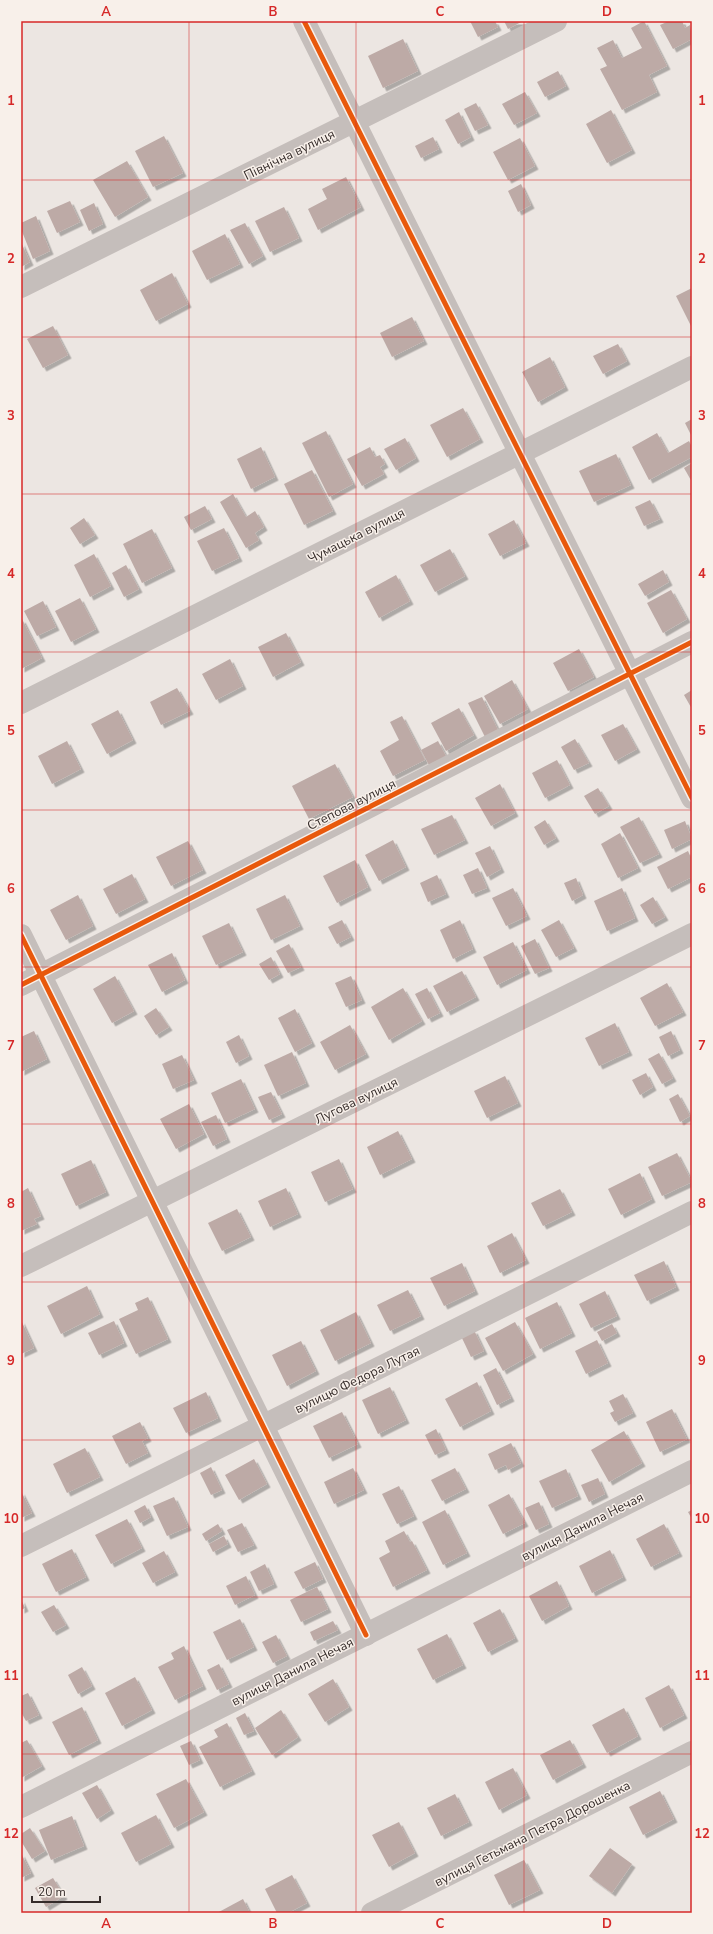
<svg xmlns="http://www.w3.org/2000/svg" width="713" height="1934" viewBox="0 0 713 1934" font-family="'Nunito Sans',sans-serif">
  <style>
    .building { fill: #bdaaa6; filter: url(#shadow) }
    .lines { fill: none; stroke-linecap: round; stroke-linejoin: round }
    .street { stroke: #c5bebb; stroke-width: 22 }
    .cycleway-casing { stroke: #f8f0ea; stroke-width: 8 }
    .cycleway { stroke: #e8590c; stroke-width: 5 }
    .grid { fill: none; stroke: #d62828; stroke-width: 1; stroke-opacity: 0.55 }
    .labels { text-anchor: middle; stroke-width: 3; stroke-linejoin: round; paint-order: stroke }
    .street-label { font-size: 13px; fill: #352c2a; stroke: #f8f0ea }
    .neatline { fill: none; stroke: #d62828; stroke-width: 1.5 }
    .grid-label { font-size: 13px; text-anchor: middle; font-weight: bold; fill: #d62828 }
  </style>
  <defs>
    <filter id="shadow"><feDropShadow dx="3.5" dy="3.5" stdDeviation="0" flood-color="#0004"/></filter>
  </defs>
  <rect width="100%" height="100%" fill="#ece6e2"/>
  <!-- building -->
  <g class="building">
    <polygon points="470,21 495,21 498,27 478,37"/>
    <polygon points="504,21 523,21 508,29"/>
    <polygon points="644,21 667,66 649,75 657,92 622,110 600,69 607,66 597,48 613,40 622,58 642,48 631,28"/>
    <polygon points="669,21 682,21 685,28 690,25 692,39 673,49 660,25"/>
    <polygon points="403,39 418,71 383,88 368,56"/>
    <polygon points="558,71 566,86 545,97 537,82"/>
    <polygon points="525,92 537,113 514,125 502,104"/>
    <polygon points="476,103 488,125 475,131 464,109"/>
    <polygon points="611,110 632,150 607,163 586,124"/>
    <polygon points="459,112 471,137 458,144 445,120"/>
    <polygon points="164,136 183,173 153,187 135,151"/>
    <polygon points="433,137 439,149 421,158 415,146"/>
    <polygon points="520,138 535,166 508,180 493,152"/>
    <polygon points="127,161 148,197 115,217 93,180"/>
    <polygon points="346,177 361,207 318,230 308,209 327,199 322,189"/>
    <polygon points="521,184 531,205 518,212 508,191"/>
    <polygon points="70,201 80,222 57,233 47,211"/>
    <polygon points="94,203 103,224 89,231 80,210"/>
    <polygon points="284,207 299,238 270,252 255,221"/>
    <polygon points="36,216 50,251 33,259 21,229 21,223"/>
    <polygon points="245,223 263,256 249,264 230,230"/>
    <polygon points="225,234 240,264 207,280 192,251"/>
    <polygon points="21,242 30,262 21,267"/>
    <polygon points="172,273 188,304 156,321 140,290"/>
    <polygon points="692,288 692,328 676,296"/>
    <polygon points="412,317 424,341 392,357 380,333"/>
    <polygon points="53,326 68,355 43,368 27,339"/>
    <polygon points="618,344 627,361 603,374 593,356"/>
    <polygon points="550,357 565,387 538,402 522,372"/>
    <polygon points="463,408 480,439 447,457 430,425"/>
    <polygon points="692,419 692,437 685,423"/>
    <polygon points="326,431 353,484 329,497 302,443"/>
    <polygon points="657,433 668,453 689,441 692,447 692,457 649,480 632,447"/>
    <polygon points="405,438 416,458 396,470 384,449"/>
    <polygon points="261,447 275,477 251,489 237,459"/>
    <polygon points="370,447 375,457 380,455 385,464 380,467 384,474 362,486 347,459"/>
    <polygon points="616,454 631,485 594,502 579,471"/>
    <polygon points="692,463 692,482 684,468"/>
    <polygon points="312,470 333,511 304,525 284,484"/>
    <polygon points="233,494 246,517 255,511 264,527 255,533 259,540 246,548 220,502"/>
    <polygon points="650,500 660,519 644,526 635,507"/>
    <polygon points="205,506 212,519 191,530 184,517"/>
    <polygon points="84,518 95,535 80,544 70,528"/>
    <polygon points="514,520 526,543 500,556 488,534"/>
    <polygon points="224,528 239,558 212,571 197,541"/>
    <polygon points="152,529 172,568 142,583 123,544"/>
    <polygon points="450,549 465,576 435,592 420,565"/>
    <polygon points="94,554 111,586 90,597 74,565"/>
    <polygon points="126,565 139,589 124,597 112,573"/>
    <polygon points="663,570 669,582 645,596 638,584"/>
    <polygon points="396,575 410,601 379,618 365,592"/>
    <polygon points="671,590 687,619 663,633 647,603"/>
    <polygon points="80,598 96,629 71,642 55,611"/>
    <polygon points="43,601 56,627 37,636 24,611"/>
    <polygon points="22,619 42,658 21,669 21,620"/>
    <polygon points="286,633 301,662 273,677 258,647"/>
    <polygon points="579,649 594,677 568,691 553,663"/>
    <polygon points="230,659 243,686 216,700 202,674"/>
    <polygon points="512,680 528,709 500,724 484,696"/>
    <polygon points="177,688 190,711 161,725 150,702"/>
    <polygon points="692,690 692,709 684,695"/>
    <polygon points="482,697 501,736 488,743 468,703"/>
    <polygon points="459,708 474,735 446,751 431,723"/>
    <polygon points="118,710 133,740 107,754 91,724"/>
    <polygon points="402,716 425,760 393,776 380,751 399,740 390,722"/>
    <polygon points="623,724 637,749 615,761 601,735"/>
    <polygon points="575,739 589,763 574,770 561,747"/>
    <polygon points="67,741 81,769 52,784 38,756"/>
    <polygon points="438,741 448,760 431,769 421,750"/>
    <polygon points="557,760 570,785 545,798 532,773"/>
    <polygon points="335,764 353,797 309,819 292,786"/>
    <polygon points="500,784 515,813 491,826 475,798"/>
    <polygon points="598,788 609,806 595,814 584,796"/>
    <polygon points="452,815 465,840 434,855 421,829"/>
    <polygon points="639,817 659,854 640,863 620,827"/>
    <polygon points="545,820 556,838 544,845 534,827"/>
    <polygon points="685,821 692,839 672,849 664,830"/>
    <polygon points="620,833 638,868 618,878 601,844"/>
    <polygon points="393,840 406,867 379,881 365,855"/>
    <polygon points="188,841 203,870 171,886 156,857"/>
    <polygon points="490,846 501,869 487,877 475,853"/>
    <polygon points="688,851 692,860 692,877 668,889 657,867"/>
    <polygon points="355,860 368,887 337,903 323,876"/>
    <polygon points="478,868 487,888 472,894 463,875"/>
    <polygon points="132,874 145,899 116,914 103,889"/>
    <polygon points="437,875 446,894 428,902 420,883"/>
    <polygon points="576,878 583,895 572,901 564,883"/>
    <polygon points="513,888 527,916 506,926 492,898"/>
    <polygon points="622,888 635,918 607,931 594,901"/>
    <polygon points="78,895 93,926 66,940 50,910"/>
    <polygon points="285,895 300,926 271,940 256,909"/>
    <polygon points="653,897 665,917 652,924 640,905"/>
    <polygon points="342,920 351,937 337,944 328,927"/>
    <polygon points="460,920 473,949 453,959 440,930"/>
    <polygon points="559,920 574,948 556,957 541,930"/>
    <polygon points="229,923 243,952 216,965 202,936"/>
    <polygon points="535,939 549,968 535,974 521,946"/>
    <polygon points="513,942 527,970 497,985 483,957"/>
    <polygon points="289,944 301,967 288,973 276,951"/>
    <polygon points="172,953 185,980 162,992 148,965"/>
    <polygon points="271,957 280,974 269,980 259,964"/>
    <polygon points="462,971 476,997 447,1012 433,986"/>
    <polygon points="115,976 134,1011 112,1023 93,989"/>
    <polygon points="351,976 362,1000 346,1007 335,983"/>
    <polygon points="667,983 683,1012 655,1026 640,998"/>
    <polygon points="403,988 422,1021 389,1040 371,1007"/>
    <polygon points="427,988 440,1013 428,1019 415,994"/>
    <polygon points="156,1008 169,1027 156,1035 144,1016"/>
    <polygon points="295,1009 312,1043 295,1052 278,1018"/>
    <polygon points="615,1023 629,1052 599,1066 585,1038"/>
    <polygon points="350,1025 366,1054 335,1070 320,1042"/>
    <polygon points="34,1031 47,1059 21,1072 21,1037"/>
    <polygon points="671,1031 680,1050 668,1056 659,1037"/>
    <polygon points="239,1035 249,1056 236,1063 226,1042"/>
    <polygon points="292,1052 306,1083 278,1096 264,1065"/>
    <polygon points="659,1053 673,1078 662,1084 648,1059"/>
    <polygon points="182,1055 194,1080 173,1089 162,1064"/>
    <polygon points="646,1073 653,1087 640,1095 632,1080"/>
    <polygon points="505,1076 518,1103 487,1118 474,1091"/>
    <polygon points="241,1079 255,1109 225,1123 211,1093"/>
    <polygon points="271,1092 282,1114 269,1120 258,1097"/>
    <polygon points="678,1094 690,1116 680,1122 669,1099"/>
    <polygon points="189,1104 204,1134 176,1149 160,1119"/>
    <polygon points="216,1115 227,1139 213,1146 201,1122"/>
    <polygon points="398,1131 412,1159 380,1175 367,1147"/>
    <polygon points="677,1153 692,1182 662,1196 648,1167"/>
    <polygon points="339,1159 353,1189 325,1202 311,1172"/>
    <polygon points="91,1160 106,1192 76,1206 61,1174"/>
    <polygon points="640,1173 652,1199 621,1215 608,1189"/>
    <polygon points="28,1188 41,1216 34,1219 37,1224 21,1231 21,1192"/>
    <polygon points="286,1188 298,1214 270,1227 258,1201"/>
    <polygon points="560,1189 572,1212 543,1226 531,1203"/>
    <polygon points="237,1209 251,1237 222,1251 208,1223"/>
    <polygon points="512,1233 526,1260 500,1273 487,1246"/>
    <polygon points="664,1261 676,1287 647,1301 634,1275"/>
    <polygon points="462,1263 475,1291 444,1306 430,1278"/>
    <polygon points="87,1286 100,1314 61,1334 47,1306"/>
    <polygon points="408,1290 421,1316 390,1331 377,1305"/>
    <polygon points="605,1291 617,1316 591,1328 579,1304"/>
    <polygon points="148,1297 168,1339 136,1354 119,1319 138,1310 135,1303"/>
    <polygon points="557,1302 572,1333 540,1349 525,1318"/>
    <polygon points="356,1312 371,1343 335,1361 320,1330"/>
    <polygon points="21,1320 34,1348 21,1354"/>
    <polygon points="114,1321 124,1343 99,1355 88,1333"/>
    <polygon points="515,1322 533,1354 503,1371 485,1338"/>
    <polygon points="612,1324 617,1333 602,1341 597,1332"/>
    <polygon points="474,1330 484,1351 471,1357 461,1336"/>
    <polygon points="597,1340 608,1363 586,1374 575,1351"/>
    <polygon points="301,1341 316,1371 287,1386 272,1355"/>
    <polygon points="496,1368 511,1398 497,1405 483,1375"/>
    <polygon points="477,1382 491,1411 460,1427 445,1399"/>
    <polygon points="390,1387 406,1420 378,1434 362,1400"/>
    <polygon points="206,1392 218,1418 186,1433 173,1408"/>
    <polygon points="623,1394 633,1413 615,1422 610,1413 614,1411 609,1401"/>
    <polygon points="672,1409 687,1439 660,1452 646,1422"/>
    <polygon points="342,1412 358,1444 329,1458 313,1426"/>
    <polygon points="140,1422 148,1438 142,1441 148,1453 126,1464 112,1436"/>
    <polygon points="436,1429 446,1450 435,1455 425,1435"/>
    <polygon points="624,1431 642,1463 609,1482 591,1450"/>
    <polygon points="511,1443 521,1463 508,1470 506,1465 495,1470 488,1454"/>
    <polygon points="85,1448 100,1477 67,1493 53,1464"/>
    <polygon points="254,1459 267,1484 239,1500 225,1475"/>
    <polygon points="211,1467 222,1490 211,1495 200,1473"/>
    <polygon points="353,1468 364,1490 334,1504 324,1482"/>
    <polygon points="455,1468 466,1489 442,1501 431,1480"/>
    <polygon points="566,1469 578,1496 552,1508 539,1481"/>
    <polygon points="598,1478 605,1494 589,1502 581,1485"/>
    <polygon points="399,1486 414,1516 397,1524 382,1494"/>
    <polygon points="21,1491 32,1513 21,1518"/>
    <polygon points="509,1494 525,1523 503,1534 488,1505"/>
    <polygon points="174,1497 188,1527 167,1536 153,1506"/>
    <polygon points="539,1502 549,1524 536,1530 525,1508"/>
    <polygon points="145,1505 151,1517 140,1523 134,1511"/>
    <polygon points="445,1510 467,1553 443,1565 422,1522"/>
    <polygon points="692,1510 692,1519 688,1512"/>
    <polygon points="127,1519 142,1548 111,1564 95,1535"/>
    <polygon points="242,1523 254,1545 238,1552 227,1530"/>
    <polygon points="218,1524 222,1531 206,1541 202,1534"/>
    <polygon points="664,1524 679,1553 651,1567 636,1539"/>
    <polygon points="404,1531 410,1542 412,1541 427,1570 393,1587 379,1558 390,1552 385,1541"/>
    <polygon points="224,1536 228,1544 213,1552 209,1544"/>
    <polygon points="72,1549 86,1577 56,1592 42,1564"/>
    <polygon points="610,1550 623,1577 592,1593 579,1566"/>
    <polygon points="164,1551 175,1572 153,1583 142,1563"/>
    <polygon points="315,1562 323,1579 303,1589 294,1572"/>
    <polygon points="265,1564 274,1584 259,1591 250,1572"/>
    <polygon points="246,1576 255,1595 235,1605 226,1586"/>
    <polygon points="557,1581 569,1606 542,1621 529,1596"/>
    <polygon points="317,1587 328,1609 301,1622 290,1600"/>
    <polygon points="21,1599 25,1608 21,1610"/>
    <polygon points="54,1605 66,1625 53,1632 41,1612"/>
    <polygon points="500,1609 515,1638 488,1652 473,1623"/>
    <polygon points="240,1619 254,1647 227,1660 213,1632"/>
    <polygon points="333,1621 338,1630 314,1641 310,1632"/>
    <polygon points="447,1634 463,1665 433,1680 417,1649"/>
    <polygon points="276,1635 287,1656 273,1663 262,1642"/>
    <polygon points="184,1646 203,1686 175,1700 158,1667 174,1659 171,1653"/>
    <polygon points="219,1664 229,1684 217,1690 207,1670"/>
    <polygon points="82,1667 92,1686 78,1694 68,1675"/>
    <polygon points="135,1677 152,1710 122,1726 105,1693"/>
    <polygon points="333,1679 349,1707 325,1722 308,1694"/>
    <polygon points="669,1685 684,1715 660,1728 645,1698"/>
    <polygon points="28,1693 39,1715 26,1721 21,1712 21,1696"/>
    <polygon points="82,1707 98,1740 69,1755 52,1722"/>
    <polygon points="624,1708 638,1736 607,1753 592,1725"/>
    <polygon points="281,1710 298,1737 272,1755 255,1728"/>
    <polygon points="245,1713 254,1731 244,1735 236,1718"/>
    <polygon points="227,1723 252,1771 220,1787 199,1747 218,1737 214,1730"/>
    <polygon points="27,1740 42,1766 21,1778 21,1743"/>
    <polygon points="570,1740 583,1764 553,1780 540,1755"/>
    <polygon points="191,1741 200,1760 189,1765 180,1746"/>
    <polygon points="513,1768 527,1795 499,1810 485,1782"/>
    <polygon points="186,1779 204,1812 174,1828 156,1794"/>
    <polygon points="97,1785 111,1810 97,1819 82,1793"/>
    <polygon points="660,1791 674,1819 643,1835 629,1807"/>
    <polygon points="455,1794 469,1822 441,1836 427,1808"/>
    <polygon points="156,1815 171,1844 136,1862 121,1833"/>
    <polygon points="72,1816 84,1846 51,1860 39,1830"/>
    <polygon points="399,1822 415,1853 389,1867 372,1835"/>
    <polygon points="30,1828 45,1851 32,1859 21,1841 21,1834"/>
    <polygon points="610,1848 632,1864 612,1893 589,1876"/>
    <polygon points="21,1853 31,1873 21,1878"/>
    <polygon points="524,1860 540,1890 509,1905 494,1875"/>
    <polygon points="292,1875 307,1903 288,1913 277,1913 265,1889"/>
    <polygon points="53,1878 64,1896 46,1907 35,1888"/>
    <polygon points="243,1899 250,1913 217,1913"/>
  </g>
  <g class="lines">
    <!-- street -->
    <g class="street">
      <polyline points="304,21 692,798"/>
      <polyline points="21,287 556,21"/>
      <polyline points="21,703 692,367"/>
      <polyline points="21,935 366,1635"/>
      <polyline points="21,985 692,642"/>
      <polyline points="21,1266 692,934"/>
      <polyline points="21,1546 692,1212"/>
      <polyline points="21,1807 692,1471"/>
      <polyline points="372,1913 692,1752"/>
    </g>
    <!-- cycleway casing -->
    <g class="cycleway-casing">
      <g id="cycleway">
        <polyline points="304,21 692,798"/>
        <polyline points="21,935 366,1635"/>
        <polyline points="21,985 692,642"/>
      </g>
    </g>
    <!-- cycleway -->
    <use href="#cycleway" class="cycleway"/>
  </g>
  <!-- grid -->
  <path class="grid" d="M189,21V1913M356,21V1913M524,21V1913M21,180H692M21,337H692M21,494H692M21,652H692M21,810H692M21,967H692M21,1124H692M21,1282H692M21,1440H692M21,1597H692M21,1754H692"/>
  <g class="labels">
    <!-- street labels -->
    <g class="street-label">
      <text transform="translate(289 154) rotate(-26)" y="5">Північна вулиця</text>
      <text transform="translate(356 535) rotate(-27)" y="5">Чумацька вулиця</text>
      <text transform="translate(351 804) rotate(-27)" y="5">Степова вулиця</text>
      <text transform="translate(356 1100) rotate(-26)" y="5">Лугова вулиця</text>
      <text transform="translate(357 1379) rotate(-26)" y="5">вулицю Федора Лутая</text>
      <text transform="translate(582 1526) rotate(-27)" y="5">вулиця Данила Нечая</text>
      <text transform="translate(292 1671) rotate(-27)" y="5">вулиця Данила Нечая</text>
      <text transform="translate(532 1833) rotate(-27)" y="5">вулиця Гетьмана Петра Дорошенка</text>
    </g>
  </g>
  <!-- border -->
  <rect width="713" height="1934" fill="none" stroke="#f8f0ea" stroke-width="44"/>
  <!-- scale -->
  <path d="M32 1896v6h68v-6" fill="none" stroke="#352c2a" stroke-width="2"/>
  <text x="38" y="1896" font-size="12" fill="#352c2a" stroke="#f8f0ea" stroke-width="3" paint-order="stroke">20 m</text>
  <rect x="22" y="22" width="669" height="1890" class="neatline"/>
  <g class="grid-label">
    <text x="106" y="16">A</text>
    <text x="273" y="16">B</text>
    <text x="440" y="16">C</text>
    <text x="607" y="16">D</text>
    <text x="11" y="105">1</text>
    <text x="702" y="105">1</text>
    <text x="11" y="263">2</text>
    <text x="702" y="263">2</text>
    <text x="11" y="420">3</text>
    <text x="702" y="420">3</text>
    <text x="11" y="578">4</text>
    <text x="702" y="578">4</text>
    <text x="11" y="735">5</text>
    <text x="702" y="735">5</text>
    <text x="11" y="893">6</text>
    <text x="702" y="893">6</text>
    <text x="11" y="1050">7</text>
    <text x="702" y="1050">7</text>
    <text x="11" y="1208">8</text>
    <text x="702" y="1208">8</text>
    <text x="11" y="1365">9</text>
    <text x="702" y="1365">9</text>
    <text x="11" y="1523">10</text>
    <text x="702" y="1523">10</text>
    <text x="11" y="1680">11</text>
    <text x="702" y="1680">11</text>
    <text x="11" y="1838">12</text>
    <text x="702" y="1838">12</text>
    <text x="106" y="1928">A</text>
    <text x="273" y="1928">B</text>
    <text x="440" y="1928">C</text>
    <text x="607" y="1928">D</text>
  </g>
</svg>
